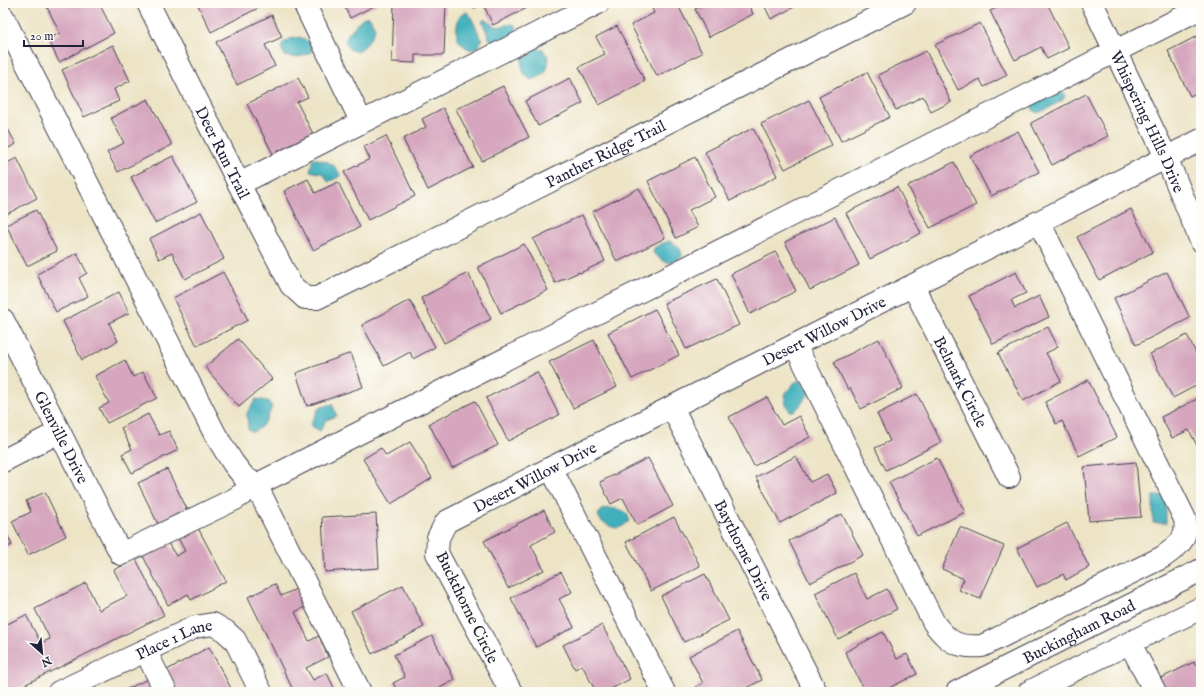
<svg xmlns="http://www.w3.org/2000/svg" width="1204" height="695" viewBox="0 0 1204 695" font-family="'IM FELL English',serif">
  <style>
    .water { fill: #41b0bc; stroke: #32697c }
    .building { fill: #d5a6bd }
    .lines { fill: none; stroke-linecap: round; stroke-linejoin: round }
    .minor-casing { stroke: #403f50; stroke-width: 24 }
    .minor { stroke: #fff; stroke-width: 22 }
    .labels { text-anchor: middle; stroke-width: 4; stroke-linejoin: round; paint-order: stroke }
    .street-label { font-size: 16px; fill: #22223b; stroke: #fdfcf7 }
  </style>
  <rect width="100%" height="100%" fill="#fdfcf7"/>
  <filter id="ink" filterUnits="userSpaceOnUse"><feTurbulence type="fractalNoise" baseFrequency=".025" numOctaves="2"/><feDisplacementMap in="SourceGraphic" scale="8" xChannelSelector="R" yChannelSelector="G"/><feConvolveMatrix kernelMatrix="1 2 1 2 8 2 1 2 1" color-interpolation-filters="sRGB"/></filter>
  <filter id="wash" filterUnits="userSpaceOnUse"><feTurbulence type="fractalNoise" baseFrequency=".012" numOctaves="4" result="noise"/><feDisplacementMap in="SourceGraphic" scale="16" xChannelSelector="R" yChannelSelector="G"/><feGaussianBlur stdDeviation="0.9" result="paint"/><feColorMatrix in="noise" values="0 0 0 0 0 0 0 0 0 0 0 0 0 0 0 0 0 1.4 0 .05"/><feComposite in="paint" operator="in"/></filter>
  <g filter="url(#wash)">
    <rect width="100%" height="100%" fill="#ede4c6"/>
    <!-- water -->
    <g class="water">
      <path d="M467,12L470,15L482,40L478,47L472,50C454,44 454,31 460,15Z"/>
      <path d="M369,16L375,28C371,38 366,48 356,52L349,49L345,41L348,34L362,18Z"/>
      <path d="M486,19C495,30 500,26 512,24L516,26V31L509,37L496,42L490,40L482,21Z"/>
      <path d="M300,37C307,40 312,42 312,51C303,58 296,58 285,56L281,48L283,43L290,39Z"/>
      <path d="M537,48L543,50L549,58C547,73 545,76 530,80C523,73 521,68 522,58L530,52Z"/>
      <path d="M1054,90L1062,91L1065,95L1063,100C1055,104 1046,111 1037,113L1033,110L1032,105Z"/>
      <path d="M313,158C329,162 333,161 341,176L328,182L324,174L310,171Z"/>
      <path d="M669,241C677,245 682,248 682,257C669,266 665,263 653,253L654,248L659,245Z"/>
      <path d="M800,380L810,393C804,399 801,406 794,412L789,410L786,405L784,395L794,383Z"/>
      <path d="M256,399L268,401L272,407C268,417 263,429 252,432L248,429L247,413Z"/>
      <polygon points="332,404 337,416 326,420 320,431 310,425 319,408"/>
      <rect x="1153" y="496" width="13" height="27"/>
      <path d="M608,508C618,509 629,509 629,521C618,532 613,528 601,521L598,515L601,510Z"/>
    </g>
    <g id="blocks">
      <!-- building -->
      <g class="building">
        <polygon points="56,3 99,3 114,33 59,62 48,39 60,33 47,7"/>
        <polygon points="197,3 268,3 211,32"/>
        <polygon points="343,3 380,3 350,18"/>
        <polygon points="394,3 446,3 444,55 415,55 415,63 392,62"/>
        <polygon points="472,3 525,3 527,8 493,25 483,4 474,8"/>
        <polygon points="662,3 677,3 702,53 657,76 631,25 654,13 652,8"/>
        <polygon points="707,3 748,3 753,14 709,37 695,9"/>
        <polygon points="763,3 802,3 771,19"/>
        <polygon points="1007,3 1047,3 1069,48 1047,59 1041,47 1015,60 990,11"/>
        <polygon points="272,15 282,37 265,45 275,66 237,85 216,42"/>
        <polygon points="980,23 1007,75 984,87 980,79 958,90 935,45"/>
        <polygon points="617,26 645,81 599,105 579,67 605,54 596,37"/>
        <polygon points="1201,34 1201,91 1190,96 1168,51"/>
        <polygon points="113,45 130,81 114,89 119,101 84,117 62,70"/>
        <polygon points="926,51 951,102 931,112 923,96 896,110 878,75"/>
        <polygon points="867,72 890,117 841,141 819,97"/>
        <polygon points="298,78 308,97 297,102 313,134 273,154 247,104"/>
        <polygon points="570,78 583,103 538,126 525,101"/>
        <polygon points="503,86 529,137 482,161 456,109"/>
        <polygon points="1086,94 1108,136 1052,165 1031,123"/>
        <polygon points="148,99 172,145 118,172 107,152 124,143 111,118"/>
        <polygon points="809,100 832,145 785,169 761,124"/>
        <polygon points="443,108 473,167 428,190 403,139 426,127 422,119"/>
        <polygon points="3,120 16,144 3,151"/>
        <polygon points="753,128 777,176 730,201 705,152"/>
        <polygon points="1018,131 1039,172 991,196 970,156"/>
        <polygon points="386,136 415,196 368,220 344,172 370,159 364,147"/>
        <polygon points="173,156 197,202 155,223 131,177"/>
        <polygon points="695,157 715,197 689,210 698,227 676,238 648,181"/>
        <polygon points="17,158 37,198 3,216 3,165"/>
        <polygon points="954,162 976,205 930,228 908,186"/>
        <polygon points="308,179 315,193 338,182 360,227 313,250 284,191"/>
        <polygon points="897,187 921,233 870,259 846,213"/>
        <polygon points="639,188 665,238 617,262 592,212"/>
        <polygon points="1131,209 1153,252 1099,280 1077,237"/>
        <polygon points="36,210 57,251 27,266 6,225"/>
        <polygon points="201,212 224,259 185,279 172,253 159,259 149,239"/>
        <polygon points="582,215 605,261 580,273 579,272 555,283 533,239"/>
        <polygon points="835,217 859,265 810,290 785,242"/>
        <polygon points="524,244 548,290 501,313 478,267"/>
        <polygon points="776,252 796,291 750,314 731,274"/>
        <polygon points="77,253 87,273 79,278 88,296 56,312 37,274"/>
        <polygon points="223,272 248,320 197,346 173,298"/>
        <polygon points="1016,272 1026,293 1011,300 1015,308 1039,296 1049,317 993,344 969,296"/>
        <polygon points="1167,272 1190,318 1136,345 1114,298"/>
        <polygon points="468,273 491,319 444,343 421,298"/>
        <polygon points="717,279 739,325 686,349 664,303"/>
        <polygon points="119,292 129,313 109,323 118,341 82,360 63,321"/>
        <polygon points="410,300 435,347 413,359 410,352 384,366 362,325"/>
        <polygon points="655,309 679,355 632,379 608,333"/>
        <polygon points="1048,327 1058,347 1046,353 1061,381 1023,401 998,353"/>
        <polygon points="1187,335 1201,363 1201,383 1173,398 1150,354"/>
        <polygon points="238,339 272,379 239,407 205,367"/>
        <polygon points="879,339 903,388 861,409 850,388 848,390 834,362"/>
        <polygon points="594,340 617,387 573,408 549,362"/>
        <polygon points="351,353 363,387 307,406 296,373"/>
        <polygon points="125,360 133,377 143,372 157,398 107,423 99,408 109,403 95,376"/>
        <polygon points="537,372 559,415 508,441 486,398"/>
        <polygon points="1088,380 1117,437 1079,456 1062,421 1056,424 1045,402"/>
        <polygon points="917,394 941,442 886,470 875,448 890,441 877,414"/>
        <polygon points="767,397 782,425 799,416 810,437 754,466 729,417"/>
        <polygon points="1201,397 1201,453 1189,430 1172,438 1161,417"/>
        <polygon points="475,401 498,445 452,468 429,424"/>
        <polygon points="3,403 8,412 3,415"/>
        <polygon points="148,414 159,435 169,431 178,450 132,473 122,454 132,449 121,428"/>
        <polygon points="410,442 432,478 391,504 363,459 381,448 386,456"/>
        <polygon points="796,456 810,482 827,474 837,493 780,523 756,477"/>
        <polygon points="648,458 673,506 637,525 623,498 611,504 600,482"/>
        <polygon points="937,458 965,512 917,536 889,482"/>
        <polygon points="1136,462 1141,517 1089,521 1084,467"/>
        <polygon points="167,469 187,509 158,524 138,483"/>
        <polygon points="45,492 66,536 28,555 12,521 31,512 26,501"/>
        <polygon points="544,510 555,532 531,545 544,570 508,588 484,541"/>
        <polygon points="376,514 379,568 325,572 322,517"/>
        <polygon points="842,514 863,555 810,583 789,541"/>
        <polygon points="674,517 700,566 651,591 626,542"/>
        <polygon points="1067,523 1089,567 1066,580 1063,574 1037,587 1017,548"/>
        <polygon points="3,526 12,545 3,549"/>
        <polygon points="960,527 1004,546 980,599 959,590 964,579 942,569"/>
        <polygon points="198,528 226,581 191,600 188,594 168,605 143,556 168,543 176,556 185,551 178,538"/>
        <polygon points="136,559 164,615 10,692 3,692 3,626 26,615 41,643 50,639 35,609 86,583 99,610 127,596 114,570"/>
        <polygon points="561,572 572,592 559,599 574,627 536,647 511,598"/>
        <polygon points="854,573 867,599 887,589 897,609 838,639 815,593"/>
        <polygon points="705,574 729,620 684,642 661,596"/>
        <polygon points="275,584 281,596 296,589 305,607 295,612 309,641 319,636 328,657 306,668 313,680 327,673 336,692 294,692 248,597"/>
        <polygon points="403,585 424,627 372,654 351,611"/>
        <polygon points="602,625 630,679 605,692 596,692 582,665 575,669 563,645"/>
        <polygon points="737,631 762,680 738,692 698,692 696,687 703,683 689,656"/>
        <polygon points="883,632 897,659 907,654 917,674 881,692 865,692 845,652"/>
        <polygon points="432,636 455,680 432,692 398,692 393,683 405,677 394,655"/>
        <polygon points="209,647 233,692 179,692 167,670"/>
        <polygon points="1194,662 1195,665 1201,662 1201,692 1163,692 1157,680"/>
        <polygon points="148,679 154,692 121,692"/>
      </g>
    </g>
  </g>
  <g filter="url(#ink)">
    <use href="#blocks" fill-opacity="0" stroke="#403f50" stroke-width="1"/>
    <g class="lines">
      <!-- minor casing -->
      <g class="minor-casing">
        <g id="minor">
          <path id="s1" d="M148,3L239,184L291,285L305,298H317L905,3"/>
          <polyline points="304,3 361,121"/>
          <path id="s2" d="M1092,3L1166,157L1201,241"/>
          <polyline points="3,17 215,434 233,463 244,477 256,485 1201,8"/>
          <polyline points="239,184 598,3"/>
          <path id="s3" d="M913,286L1009,477"/>
          <path id="s4" d="M3,320L121,554L235,499L256,485L360,692"/>
          <path d="M795,345L934,623C948,642 957,648 982,646L1163,557C1179,545 1188,540 1185,519L1039,222"/>
          <path id="s5" d="M672,407L816,692"/>
          <polyline points="3,461 59,432"/>
          <polyline points="551,468 664,692"/>
          <polyline points="1130,643 1155,692"/>
          <polyline points="145,650 166,692"/>
          <path id="s6" d="M59,692L195,627L213,624L225,631L235,640L261,692"/>
          <path id="s7" d="M511,692L437,553L438,538L446,522L551,468L1201,140"/>
          <path id="s8" d="M957,692L1201,570"/>
          <polyline points="1029,692 1201,608"/>
        </g>
      </g>
      <!-- minor -->
      <use href="#minor" class="minor"/>
    </g>
  </g>
  <g class="labels">
    <!-- street labels -->
    <g class="street-label">
      <text dy="6" stroke="none"><textPath href="#s2" startOffset="131">Whispering Hills Drive</textPath></text>
      <text dy="6" stroke="none"><textPath href="#s1" startOffset="167">Deer Run Trail</textPath></text>
      <text dy="6" stroke="none"><textPath href="#s1" startOffset="670">Panther Ridge Trail</textPath></text>
      <text dy="6" stroke="none"><textPath href="#s7" startOffset="614">Desert Willow Drive</textPath></text>
      <text dy="6" stroke="none"><textPath href="#s3" startOffset="107">Belmark Circle</textPath></text>
      <text dy="6" stroke="none"><textPath href="#s4" startOffset="131">Glenville Drive</textPath></text>
      <text dy="6" stroke="none"><textPath href="#s7" startOffset="290">Desert Willow Drive</textPath></text>
      <text dy="6" stroke="none"><textPath href="#s5" startOffset="160">Baythorne Drive</textPath></text>
      <text transform="translate(468 607) rotate(64)" y="6">Buckthorne Circle</text>
      <text dy="6" stroke="none"><textPath href="#s8" startOffset="136">Buckingham Road</textPath></text>
      <text dy="6" stroke="none"><textPath href="#s6" startOffset="127">Place 1 Lane</textPath></text>
    </g>
  </g>
  <!-- margin -->
  <rect width="1204" height="695" fill="none" stroke="#fdfcf7" stroke-width="16"/>
  <!-- north arrow -->
  <g transform="translate(42 653) rotate(153)" stroke="#fdfcf7" stroke-width="3" paint-order="stroke">
  <path d="M0-3L7 15L0 10L-7 15Z" fill="#22223b"/>
  <text y="-6" font-size="11" font-weight="bold" text-anchor="middle" fill="#22223b">N</text>
  </g>
  <!-- scale -->
  <path d="M24 40v6h59v-6" fill="none" stroke="#22223b" stroke-width="2"/>
  <text x="30" y="40" font-size="12" fill="#22223b" stroke="#fdfcf7" stroke-width="3" paint-order="stroke">20 m</text>
</svg>
